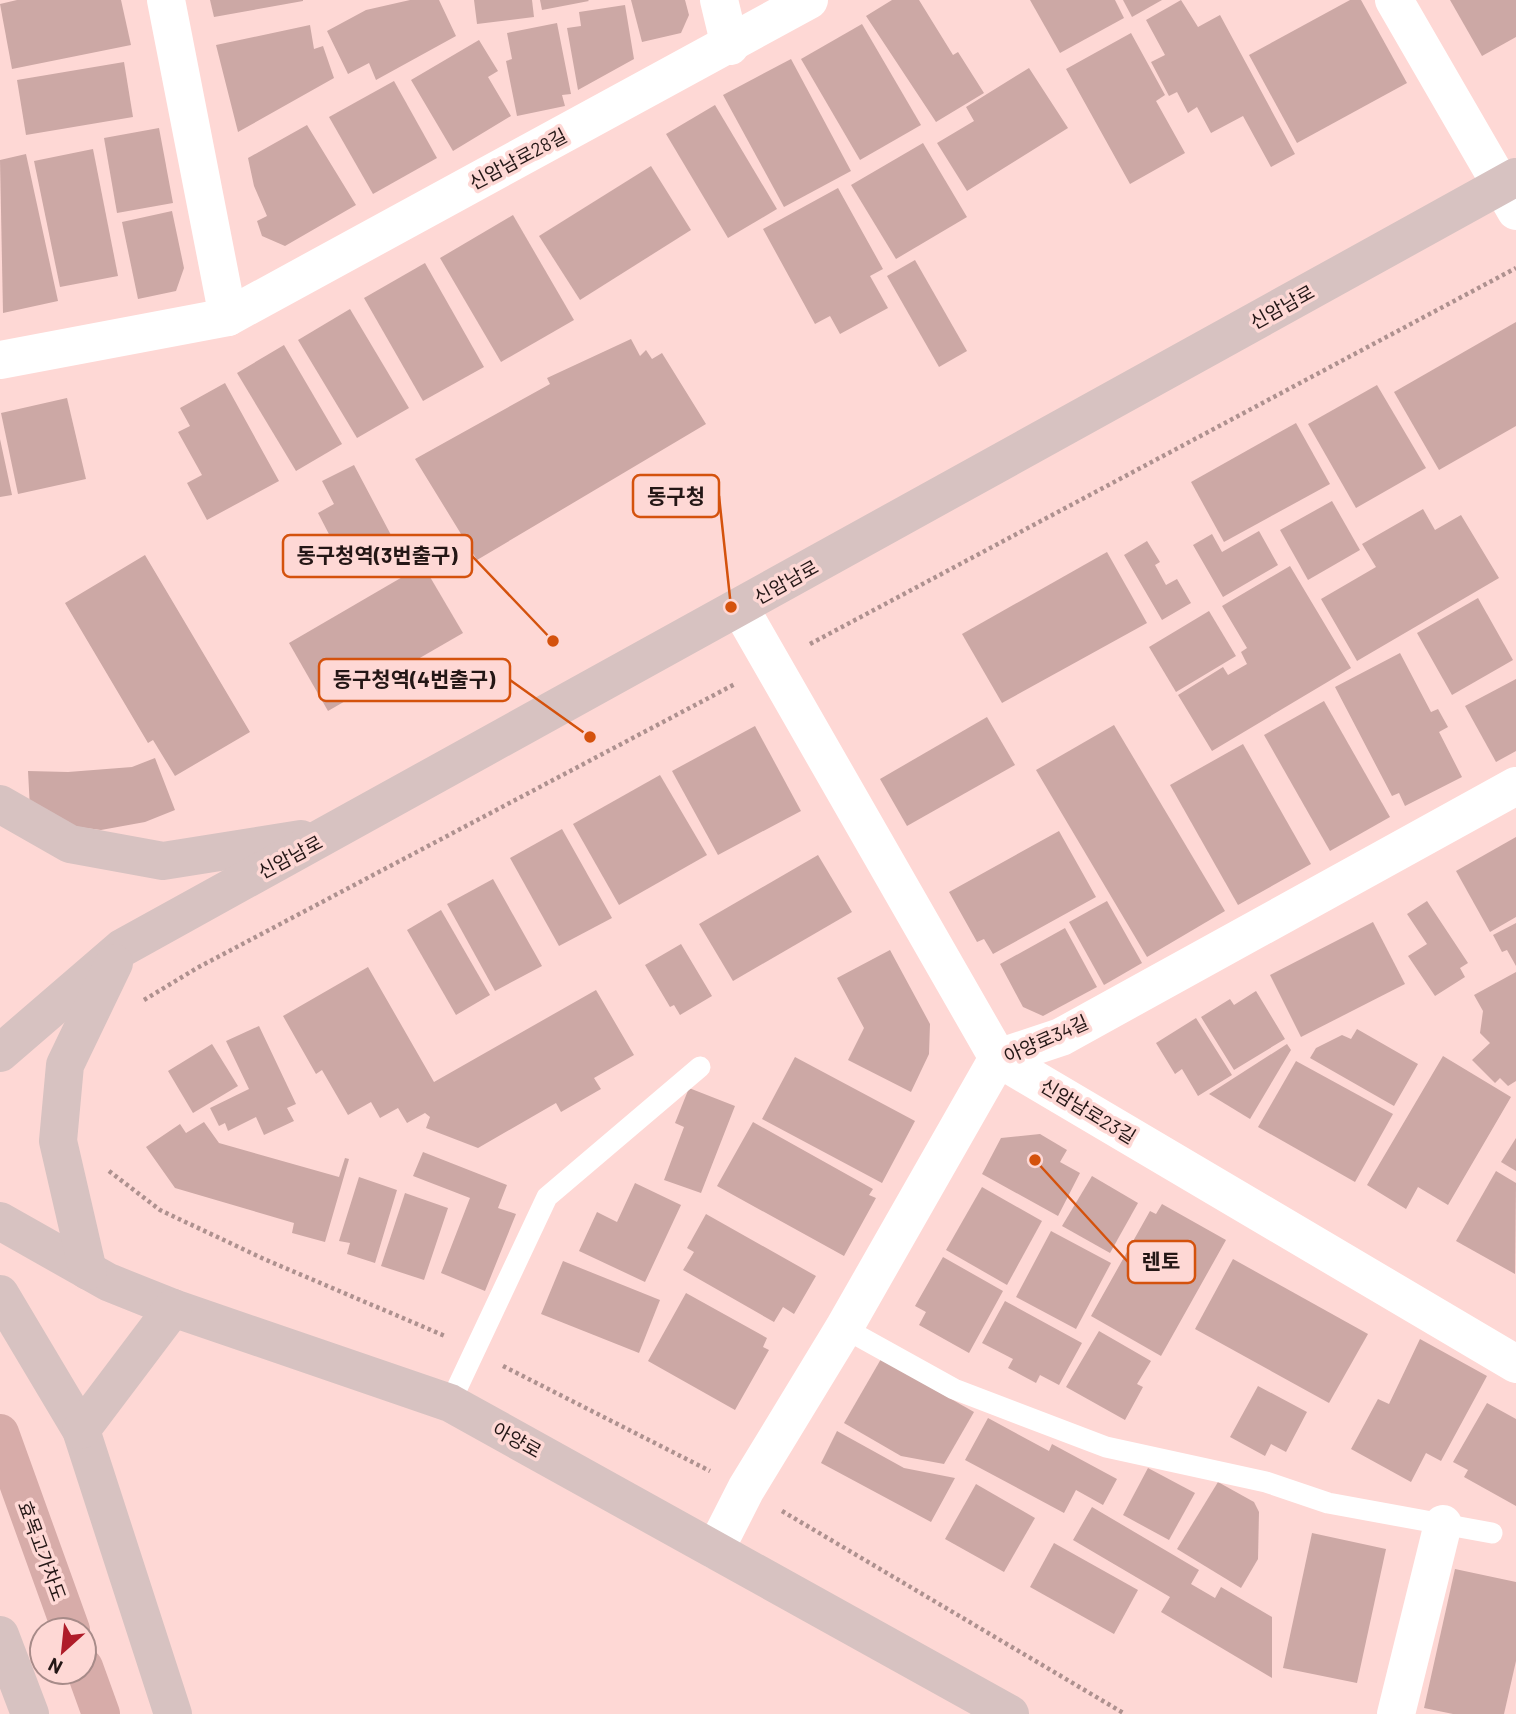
<svg xmlns="http://www.w3.org/2000/svg" width="1516" height="1714" viewBox="0 0 1516 1714" font-family="Barlow,'Noto Sans KR',sans-serif">
  <style>
    .building { fill: #cca8a5 }
    .lines { fill: none; stroke-linecap: round; stroke-linejoin: round }
    .path { stroke: #ae918f; stroke-width: 4.5; stroke-dasharray: 3.5 3.5; stroke-linecap: butt }
    .lane { stroke: #fff; stroke-width: 21 }
    .street { stroke: #fff; stroke-width: 38 }
    .secondary { stroke: #d7c2c1; stroke-width: 38 }
    .primary { stroke: #d7aca9; stroke-width: 38 }
    .labels { text-anchor: middle; stroke-width: 7; stroke-linejoin: round; paint-order: stroke }
    .street-label { font-size: 19px; fill: #241716; stroke: #fed8d5 }
    .leader { fill: none; stroke: #d4520d; stroke-width: 2.5 }
    .callout-dot { fill: #d4520d; stroke: #fed8d5; stroke-width: 2.5 }
    .callout { fill: #fed8d5; stroke: #d4520d; stroke-width: 2.5 }
    .callout-label { font-size: 21px; text-anchor: middle; font-weight: bold; fill: #241716 }
  </style>
  <rect width="100%" height="100%" fill="#fed8d5"/>
  <!-- building -->
  <g class="building">
    <polygon points="17,0 121,0 131,45 12,69 0,4"/>
    <polygon points="210,0 303,0 303,1 214,17"/>
    <polygon points="410,0 439,0 456,36 376,80 369,63 348,74 327,31 366,10"/>
    <polygon points="474,0 532,0 534,17 477,24"/>
    <polygon points="540,0 588,0 589,1 542,10"/>
    <polygon points="631,0 685,0 689,15 681,33 642,42"/>
    <polygon points="892,0 919,0 953,55 958,52 984,93 936,122 866,16"/>
    <polygon points="1030,0 1115,0 1124,18 1060,53"/>
    <polygon points="1123,0 1162,0 1132,17"/>
    <polygon points="1181,0 1198,27 1220,15 1295,154 1271,167 1243,116 1211,133 1197,107 1188,113 1177,92 1169,96 1151,62 1165,55 1146,20"/>
    <polygon points="1350,0 1361,0 1407,83 1297,143 1249,55"/>
    <polygon points="1450,0 1516,0 1516,37 1482,56"/>
    <polygon points="625,5 634,59 578,90 567,28 581,26 579,12"/>
    <polygon points="557,23 571,94 562,95 565,106 517,116 506,61 512,59 507,33"/>
    <polygon points="862,24 921,125 860,160 801,59"/>
    <polygon points="310,25 314,49 323,46 334,78 238,132 216,45"/>
    <polygon points="1131,33 1165,95 1156,101 1185,153 1130,184 1066,69"/>
    <polygon points="479,40 498,71 488,77 511,116 453,151 411,80"/>
    <polygon points="791,59 851,171 784,207 723,95"/>
    <polygon points="124,62 133,117 26,135 17,80"/>
    <polygon points="1029,68 1068,128 967,191 937,143 974,121 966,107"/>
    <polygon points="394,81 437,158 373,194 329,117"/>
    <polygon points="715,105 777,209 728,238 666,134"/>
    <polygon points="307,125 356,205 285,246 262,236 257,221 267,216 254,186 248,158"/>
    <polygon points="159,128 173,203 117,213 104,138"/>
    <polygon points="923,143 967,217 896,259 851,185"/>
    <polygon points="93,149 118,276 60,287 34,161"/>
    <polygon points="26,154 58,301 3,313 0,160"/>
    <polygon points="651,166 691,230 580,300 539,236"/>
    <polygon points="838,188 883,269 870,276 888,308 840,334 830,316 815,324 763,229"/>
    <polygon points="172,211 184,268 176,291 138,299 122,222"/>
    <polygon points="513,215 574,320 501,362 440,258"/>
    <polygon points="915,260 967,351 939,367 887,276"/>
    <polygon points="425,263 484,367 423,401 364,298"/>
    <polygon points="350,309 409,408 357,438 298,340"/>
    <polygon points="1516,322 1516,426 1439,470 1394,392"/>
    <polygon points="631,339 640,356 646,350 652,359 662,353 706,424 477,560 415,459 550,384 547,378"/>
    <polygon points="284,345 342,444 296,471 237,373"/>
    <polygon points="225,383 279,481 207,520 187,483 202,475 178,432 190,426 180,408"/>
    <polygon points="1377,385 1426,468 1356,508 1308,424"/>
    <polygon points="67,398 86,479 18,494 1,413"/>
    <polygon points="1296,423 1330,484 1224,542 1191,482"/>
    <polygon points="0,439 12,495 0,497"/>
    <polygon points="354,465 391,535 349,557 338,537 332,540 318,513 334,504 322,481"/>
    <polygon points="1332,501 1360,550 1308,580 1280,530"/>
    <polygon points="1423,509 1435,530 1461,515 1499,578 1357,661 1321,599 1376,567 1362,544"/>
    <polygon points="1259,531 1278,565 1223,597 1193,545 1212,534 1222,552"/>
    <polygon points="1147,541 1160,562 1155,565 1166,585 1177,579 1191,603 1162,620 1124,555"/>
    <polygon points="1107,552 1147,623 1002,703 962,634"/>
    <polygon points="145,555 250,732 175,776 153,740 148,743 65,603"/>
    <polygon points="423,565 463,633 328,711 289,643"/>
    <polygon points="1290,566 1351,668 1212,751 1178,695 1223,667 1228,675 1247,664 1241,652 1247,648 1222,606"/>
    <polygon points="1478,598 1513,660 1452,695 1417,633"/>
    <polygon points="1209,611 1236,656 1176,692 1149,647"/>
    <polygon points="1400,653 1431,712 1438,709 1448,727 1439,732 1462,777 1405,806 1399,793 1392,796 1335,687"/>
    <polygon points="1516,679 1516,751 1496,762 1465,706"/>
    <polygon points="1324,701 1390,817 1330,851 1264,735"/>
    <polygon points="987,717 1015,765 907,826 880,779"/>
    <polygon points="1114,725 1225,911 1147,957 1036,770"/>
    <polygon points="755,726 801,811 718,855 672,771"/>
    <polygon points="1243,744 1311,864 1238,905 1170,785"/>
    <polygon points="155,758 175,810 145,822 101,830 63,825 30,809 28,771 68,772 132,767"/>
    <polygon points="660,775 707,855 619,905 573,824"/>
    <polygon points="562,829 612,918 559,946 510,858"/>
    <polygon points="1059,831 1096,897 993,954 984,939 977,942 949,892"/>
    <polygon points="1516,837 1516,917 1490,932 1456,871"/>
    <polygon points="818,855 852,912 733,981 699,924"/>
    <polygon points="493,879 542,966 495,991 447,904"/>
    <polygon points="1107,901 1142,963 1104,985 1069,922"/>
    <polygon points="1427,901 1468,963 1460,968 1465,977 1435,996 1408,956 1427,944 1407,914"/>
    <polygon points="441,910 490,995 456,1015 407,930"/>
    <polygon points="1373,922 1405,984 1301,1037 1270,975"/>
    <polygon points="1516,923 1516,966 1507,950 1502,952 1493,935"/>
    <polygon points="1065,928 1097,987 1043,1016 1023,1007 1000,964"/>
    <polygon points="681,944 712,996 680,1015 674,1005 670,1007 645,965"/>
    <polygon points="890,950 930,1024 929,1054 911,1092 848,1060 864,1028 837,978"/>
    <polygon points="368,967 434,1082 596,990 634,1055 594,1078 601,1089 561,1112 556,1103 478,1148 426,1128 430,1117 425,1113 407,1123 398,1108 380,1118 371,1102 348,1115 322,1070 316,1074 283,1016"/>
    <polygon points="1516,972 1516,1081 1508,1086 1500,1078 1495,1083 1472,1060 1490,1043 1480,1033 1483,1011 1474,995"/>
    <polygon points="1256,991 1285,1039 1234,1070 1201,1017 1230,999 1234,1005"/>
    <polygon points="1196,1018 1232,1075 1198,1096 1182,1069 1175,1074 1156,1043"/>
    <polygon points="259,1026 296,1104 287,1108 294,1121 264,1135 256,1117 228,1131 225,1123 219,1126 210,1108 249,1089 226,1041"/>
    <polygon points="1357,1029 1418,1064 1394,1106 1310,1058 1316,1048 1342,1035 1351,1039"/>
    <polygon points="212,1044 238,1086 193,1113 168,1071"/>
    <polygon points="1287,1044 1291,1050 1250,1119 1209,1094"/>
    <polygon points="1443,1056 1511,1097 1448,1205 1418,1187 1406,1209 1367,1185"/>
    <polygon points="795,1057 915,1121 882,1183 762,1119"/>
    <polygon points="1296,1061 1393,1114 1355,1182 1258,1127"/>
    <polygon points="689,1088 735,1106 701,1193 664,1180 684,1127 675,1123"/>
    <polygon points="204,1122 219,1143 339,1177 345,1158 349,1159 325,1242 292,1233 294,1223 175,1188 146,1147 180,1124 186,1133"/>
    <polygon points="753,1122 873,1189 869,1195 876,1198 844,1256 717,1186"/>
    <polygon points="1040,1134 1067,1150 1060,1162 1080,1173 1058,1216 982,1174 1001,1138"/>
    <polygon points="1516,1138 1516,1171 1501,1162"/>
    <polygon points="423,1152 507,1185 498,1208 516,1214 485,1291 441,1273 470,1198 413,1176"/>
    <polygon points="1496,1171 1516,1183 1515,1274 1456,1241"/>
    <polygon points="1092,1176 1138,1203 1110,1253 1062,1226"/>
    <polygon points="359,1177 397,1190 375,1263 347,1254 350,1243 339,1241"/>
    <polygon points="635,1183 681,1205 645,1282 579,1251 597,1212 617,1222"/>
    <polygon points="982,1187 1042,1221 1007,1285 946,1250"/>
    <polygon points="405,1193 448,1208 424,1280 381,1266"/>
    <polygon points="1162,1204 1226,1240 1161,1356 1091,1316 1150,1211 1156,1214"/>
    <polygon points="706,1214 816,1276 794,1314 783,1307 774,1322 683,1270 694,1252 687,1248"/>
    <polygon points="1051,1231 1111,1263 1076,1329 1016,1297"/>
    <polygon points="943,1257 1003,1291 969,1353 919,1325 926,1312 915,1306"/>
    <polygon points="1233,1259 1368,1334 1329,1403 1195,1329"/>
    <polygon points="563,1261 660,1300 639,1353 541,1314"/>
    <polygon points="686,1293 767,1338 763,1347 769,1350 735,1410 648,1361"/>
    <polygon points="1005,1301 1082,1343 1059,1385 1040,1375 1036,1383 1008,1368 1013,1359 982,1343"/>
    <polygon points="1099,1331 1151,1361 1137,1384 1143,1387 1125,1420 1066,1387"/>
    <polygon points="1420,1339 1487,1376 1441,1461 1426,1453 1411,1482 1351,1449 1378,1399 1389,1404"/>
    <polygon points="881,1359 974,1412 944,1464 901,1456 844,1423"/>
    <polygon points="1258,1386 1307,1412 1286,1452 1271,1444 1265,1456 1230,1437"/>
    <polygon points="1487,1403 1516,1419 1516,1506 1464,1477 1468,1470 1453,1462"/>
    <polygon points="988,1418 1049,1451 1052,1444 1117,1479 1103,1505 1076,1490 1064,1513 965,1460"/>
    <polygon points="837,1431 904,1468 955,1478 931,1522 821,1463"/>
    <polygon points="1148,1468 1195,1493 1169,1540 1123,1515"/>
    <polygon points="1218,1482 1254,1502 1259,1512 1258,1559 1241,1588 1177,1549"/>
    <polygon points="976,1484 1035,1518 1004,1572 945,1539"/>
    <polygon points="1092,1507 1199,1570 1191,1584 1215,1598 1221,1587 1272,1617 1272,1678 1161,1612 1170,1597 1073,1540"/>
    <polygon points="1312,1533 1386,1549 1357,1683 1283,1668"/>
    <polygon points="1054,1543 1138,1590 1114,1634 1030,1587"/>
    <polygon points="1455,1569 1516,1582 1516,1661 1504,1714 1453,1714 1424,1708"/>
  </g>
  <g class="lines">
    <!-- path -->
    <g class="path">
      <polyline points="810,644 1516,268"/>
      <polyline points="144,1000 197,968 735,684"/>
      <polyline points="109,1171 160,1210 264,1259 445,1336"/>
      <polyline points="503,1366 710,1471"/>
      <polyline points="782,1511 1125,1714"/>
    </g>
    <!-- lane -->
    <g class="lane">
      <polyline points="844,1328 954,1389 1106,1447 1266,1482 1328,1503 1492,1533"/>
      <polyline points="450,1403 547,1197 700,1067"/>
    </g>
    <!-- street -->
    <g class="street">
      <polyline points="166,0 228,317"/>
      <polyline points="719,0 730,46"/>
      <polyline points="1394,0 1516,211"/>
      <polyline points="0,360 228,317 809,0"/>
      <polyline points="740,608 998,1058 1516,1364"/>
      <polyline points="715,1550 746,1489 844,1328 998,1058 1061,1037 1516,786"/>
      <polyline points="1396,1714 1443,1524"/>
    </g>
    <!-- secondary -->
    <g class="secondary">
      <polyline points="0,804 70,844 163,861 301,839"/>
      <polyline points="0,1053 122,948 1516,177"/>
      <polyline points="0,1221 108,1282 173,1308 450,1403 1010,1714"/>
      <polyline points="88,1271 58,1141 65,1065 114,963"/>
      <polyline points="0,1294 81,1430 173,1714"/>
      <polyline points="81,1430 173,1308"/>
      <polyline points="0,1635 30,1714"/>
    </g>
    <!-- primary -->
    <g class="primary">
      <polyline points="0,1433 71,1630"/>
      <polyline points="84,1667 101,1714"/>
    </g>
  </g>
  <g class="labels">
    <!-- street labels -->
    <g class="street-label">
      <text transform="translate(518 159) rotate(-28)" y="7">신암남로28길</text>
      <text transform="translate(1282 307) rotate(-29)" y="7">신암남로</text>
      <text transform="translate(786 582) rotate(-29)" y="7">신암남로</text>
      <text transform="translate(290 857) rotate(-28)" y="7">신암남로</text>
      <text transform="translate(1046 1039) rotate(-24)" y="7">아양로34길</text>
      <text transform="translate(1088 1111) rotate(31)" y="7">신암남로23길</text>
      <text transform="translate(517 1440) rotate(29)" y="7">아양로</text>
      <text transform="translate(42 1551) rotate(70)" y="7">효목고가차도</text>
    </g>
  </g>
  <!-- callouts -->
  <path class="leader" d="M731 607L719 496M553 641L472 556M590 737L510 680M1035 1160L1128 1262"/>
  <g class="callout-dot">
    <circle cx="731" cy="607" r="7"/>
    <circle cx="553" cy="641" r="7"/>
    <circle cx="590" cy="737" r="7"/>
    <circle cx="1035" cy="1160" r="7"/>
  </g>
  <g class="callout">
    <rect x="633" y="475" width="86" height="42" rx="7"/>
    <rect x="283" y="535" width="189" height="42" rx="7"/>
    <rect x="319" y="659" width="191" height="42" rx="7"/>
    <rect x="1128" y="1241" width="67" height="42" rx="7"/>
  </g>
  <g class="callout-label">
    <text x="676" y="504">동구청</text>
    <text x="377" y="563">동구청역(3번출구)</text>
    <text x="414" y="687">동구청역(4번출구)</text>
    <text x="1161" y="1269">렌토</text>
  </g>
  <!-- north arrow -->
  <g transform="translate(63 1651) rotate(207)"><circle r="33" fill="#fed8d5" stroke="#a78b89" stroke-width="2"/>
  <path d="M0-5L12 26L0 18L-12 26Z" fill="#af1c29"/>
  <text y="-10" font-size="19" font-weight="bold" text-anchor="middle" fill="#241716">N</text>
  </g>
</svg>
